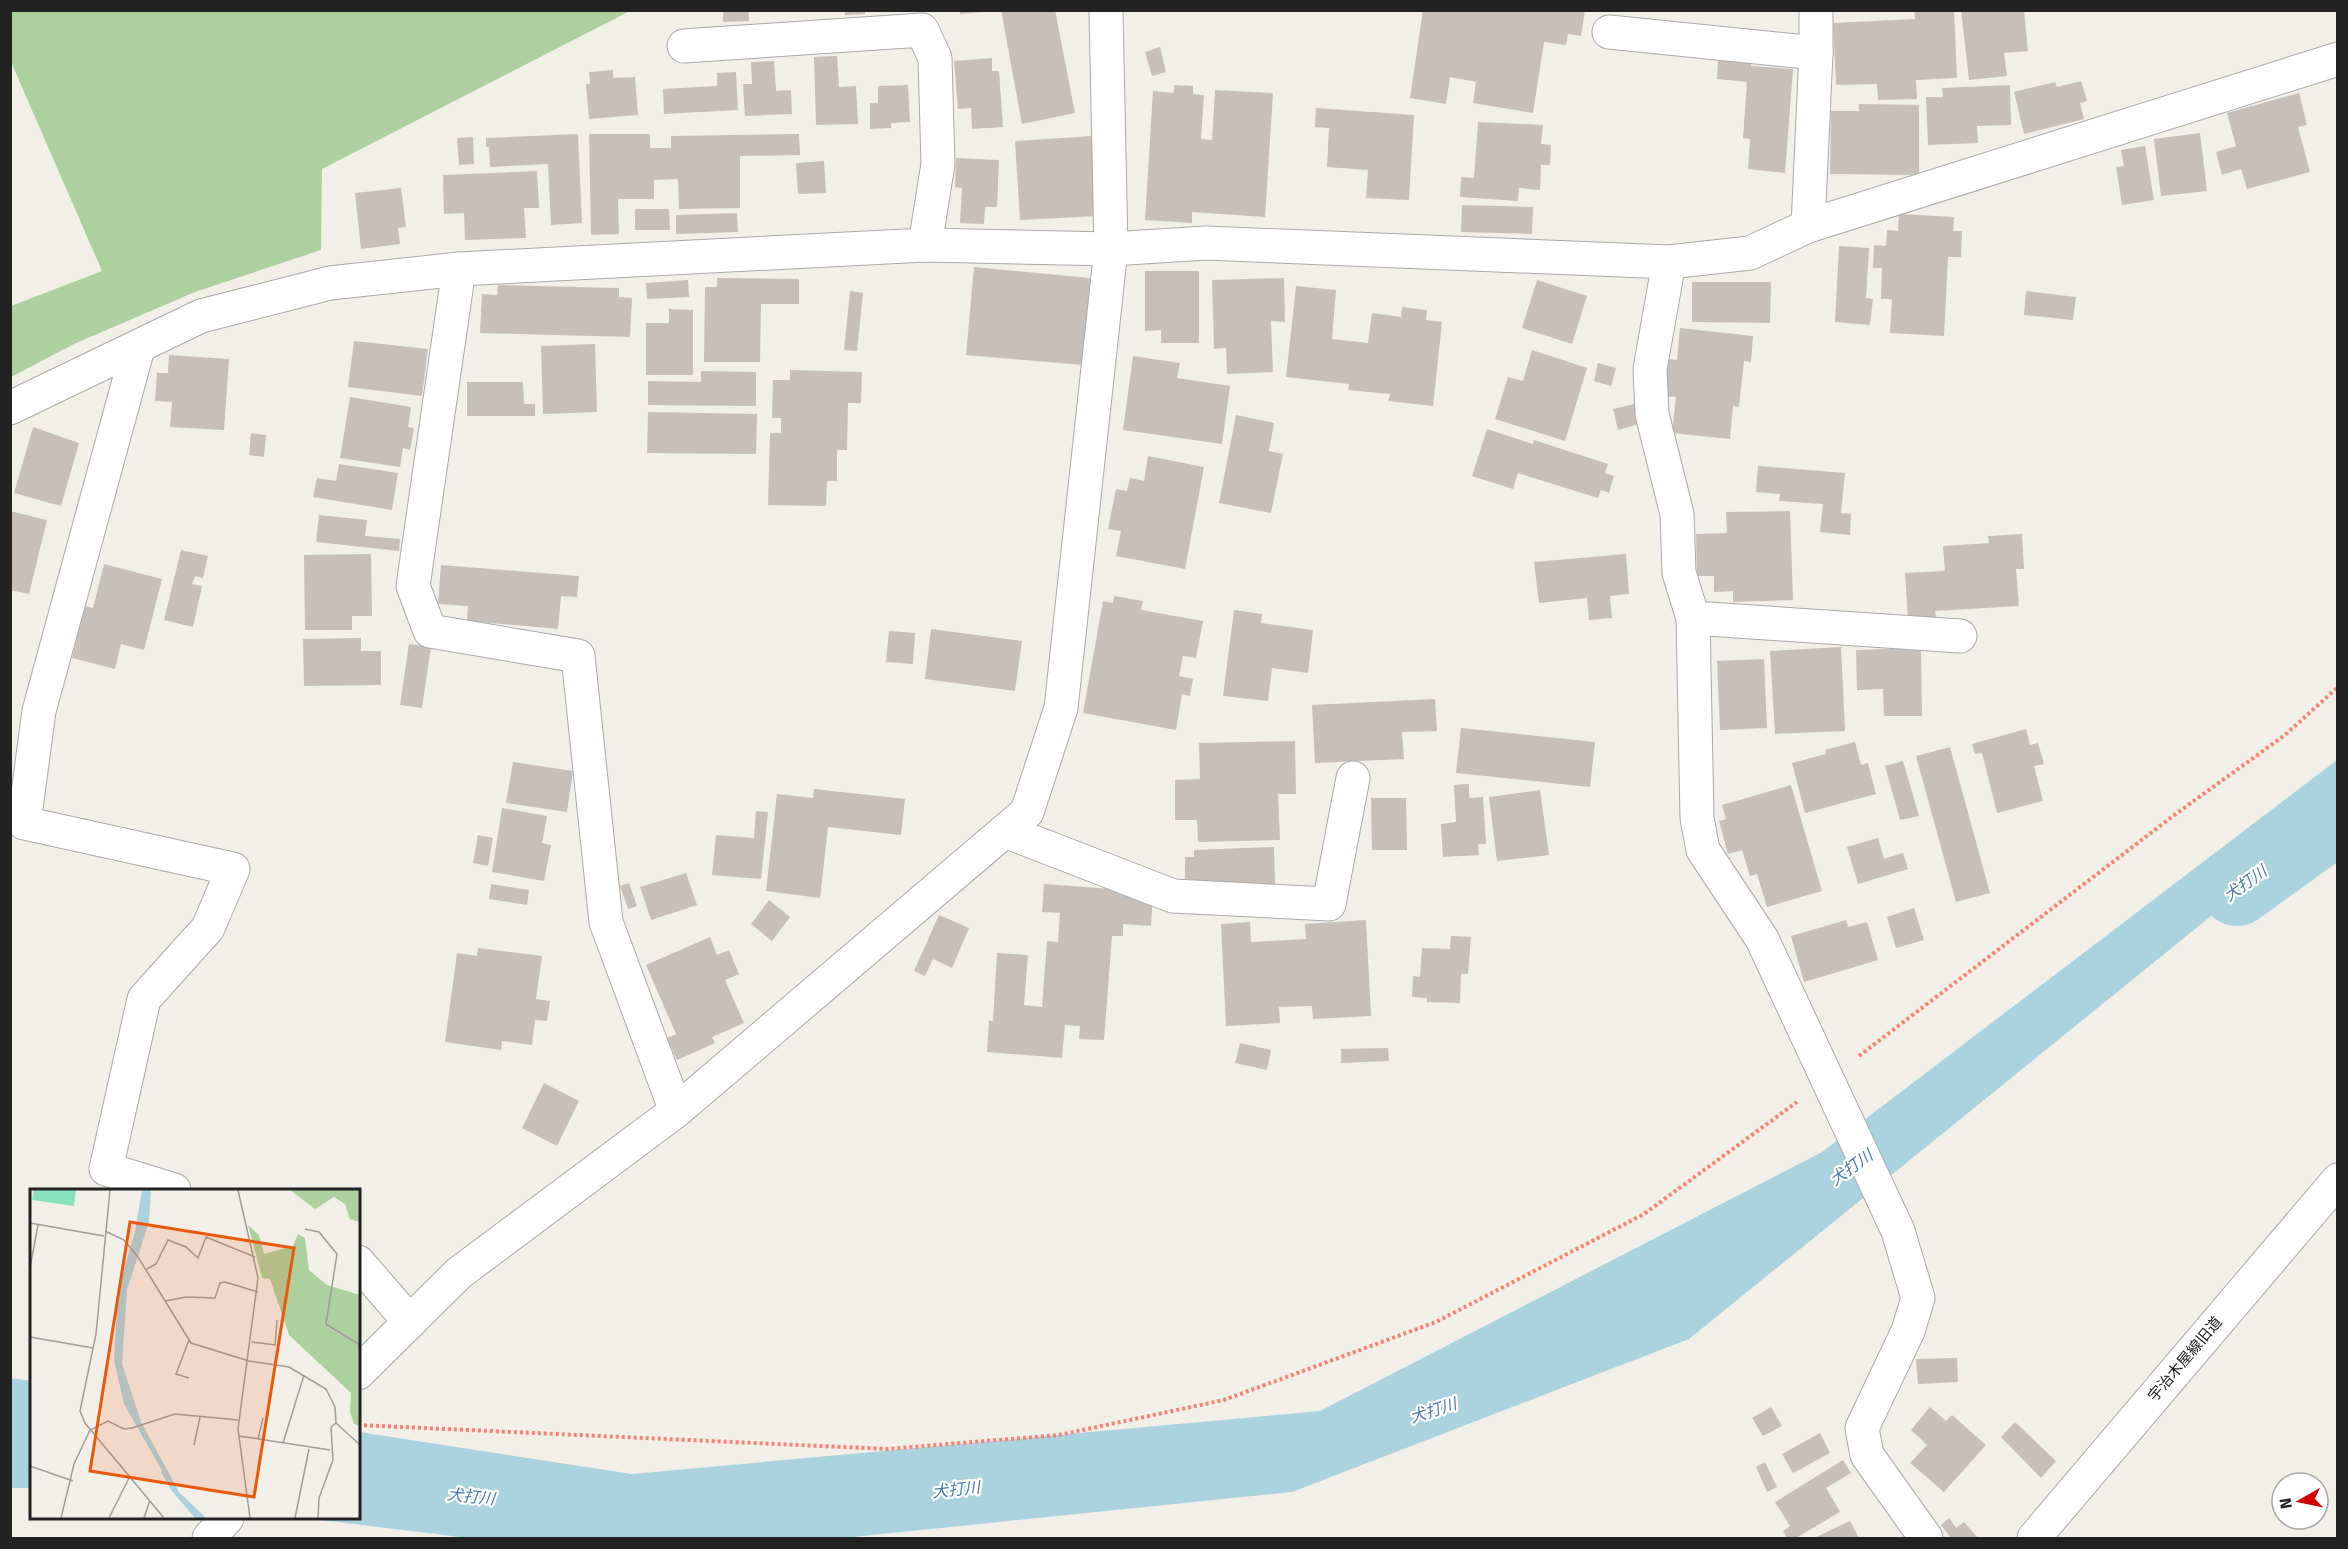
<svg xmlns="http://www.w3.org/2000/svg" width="2348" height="1549" viewBox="0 0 2348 1549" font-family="'Fira Sans','Noto Sans JP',sans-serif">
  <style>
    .forest { fill: #add19e }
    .water { fill: #aad3df }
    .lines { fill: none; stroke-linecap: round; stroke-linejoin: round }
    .river { stroke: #aad3df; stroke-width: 74 }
    .building { fill: #c7bfb8 }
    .minor-casing { stroke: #a9a9a9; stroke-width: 35 }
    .tertiary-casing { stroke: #a9a9a9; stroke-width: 35 }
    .path { stroke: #fa8072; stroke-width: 4; stroke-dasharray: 3 3; stroke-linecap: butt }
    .minor { stroke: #fff; stroke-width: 33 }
    .tertiary { stroke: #fff; stroke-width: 33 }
    .labels { text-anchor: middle; stroke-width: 4.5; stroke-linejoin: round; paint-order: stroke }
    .street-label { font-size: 15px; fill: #222; stroke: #fff }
    .water-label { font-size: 16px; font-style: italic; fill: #4a7aab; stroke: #fff }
    .inset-river { fill: none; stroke: #aad3df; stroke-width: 3 }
    .inset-road { fill: none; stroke: #9f9d99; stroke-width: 1.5 }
    .view { fill: #e8590c; fill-opacity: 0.15; stroke: #e8590c; stroke-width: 3 }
    .inset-edge { fill: none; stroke: #222; stroke-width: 3 }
  </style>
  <rect width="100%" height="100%" fill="#f2efe9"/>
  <!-- forest -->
  <polygon class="forest" points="11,10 630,10 630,11 322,169 321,250 195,292 74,344 11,377 11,306 102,271 11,62"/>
  <!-- water -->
  <g class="water">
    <polygon points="2337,760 2337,814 1689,1339 1292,1492 843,1538 468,1538 305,1518 358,1518 359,1432 632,1474 1320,1411 1822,1152"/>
    <polygon points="11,1378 31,1381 31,1488 11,1488"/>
  </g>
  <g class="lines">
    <!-- river -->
    <polyline class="river" points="2237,889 2338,816"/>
  </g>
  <!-- building -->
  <g class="building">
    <polygon points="723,10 749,10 749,21 723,22"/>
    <polygon points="844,10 865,10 865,14 845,15"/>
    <polygon points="960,10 983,10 983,12 960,14"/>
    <polygon points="1001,10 1055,10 1075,113 1022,124"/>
    <polygon points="1423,10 1585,10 1581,36 1568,34 1566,45 1544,42 1533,113 1473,103 1476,82 1450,77 1446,104 1410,98"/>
    <polygon points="1914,10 1954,10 1957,78 1916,80 1917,99 1878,100 1877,84 1836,85 1833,23 1915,19"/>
    <polygon points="1961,10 2024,10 2028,51 2004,53 2007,76 1969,80"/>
    <polygon points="1160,47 1166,72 1152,76 1145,52"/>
    <polygon points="837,56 839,87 856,86 858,124 816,125 814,57"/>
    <polygon points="992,58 992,71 999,71 1003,127 972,129 971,108 958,109 954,61"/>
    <polygon points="1718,60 1751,62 1751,66 1793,69 1785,173 1748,169 1750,139 1743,138 1747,82 1717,79"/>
    <polygon points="774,61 776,91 791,90 792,114 745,116 743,84 752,84 751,62"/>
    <polygon points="613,70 613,78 635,77 638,115 589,119 586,84 590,84 589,72"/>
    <polygon points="736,72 738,110 664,114 663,89 717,86 717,73"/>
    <polygon points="2081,81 2087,101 2080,103 2084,119 2024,134 2014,92 2055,82 2057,87"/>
    <polygon points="908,85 910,122 891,123 891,128 870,129 870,103 878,103 878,86"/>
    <polygon points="1174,85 1193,86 1193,94 1204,95 1201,139 1212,140 1215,90 1273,93 1265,217 1192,212 1192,223 1145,220 1153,91 1174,93"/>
    <polygon points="2010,85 2011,125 1977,126 1978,143 1928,145 1926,97 1943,97 1942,88"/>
    <polygon points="2299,93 2307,125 2298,127 2310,172 2247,189 2241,169 2222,175 2216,152 2236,146 2227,113"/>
    <polygon points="1859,104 1919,105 1919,175 1830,174 1831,111 1859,111"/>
    <polygon points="1316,108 1414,115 1409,200 1366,198 1368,170 1327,167 1329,128 1315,127"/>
    <polygon points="1478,122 1543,125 1541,144 1551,145 1550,165 1541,165 1540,190 1519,188 1518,201 1460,197 1461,177 1474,178"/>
    <polygon points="2200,133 2207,191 2161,196 2154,139"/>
    <polygon points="578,134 582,223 551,225 548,164 490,167 489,147 486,147 486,138"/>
    <polygon points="589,134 650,134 650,148 671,148 671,136 799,134 800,155 740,156 740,208 679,209 678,179 654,180 654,199 618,199 619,234 591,235"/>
    <polygon points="1093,136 1098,216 1020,220 1015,141"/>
    <polygon points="473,137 474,164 459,165 457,138"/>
    <polygon points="2145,146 2154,200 2122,205 2116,167 2124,166 2121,150"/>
    <polygon points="956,158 999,160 997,207 985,207 984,224 960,223 962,188 955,187"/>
    <polygon points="824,161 826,193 798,194 796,163"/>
    <polygon points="537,171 539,208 524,208 526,238 465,240 464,213 444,214 443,175"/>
    <polygon points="401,188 406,227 398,228 400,244 361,249 355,193"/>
    <polygon points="1462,205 1533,207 1532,234 1461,232"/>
    <polygon points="635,209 669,209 670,230 635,230"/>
    <polygon points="737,213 738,232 676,234 676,215"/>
    <polygon points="1899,214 1954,217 1953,231 1962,231 1961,257 1948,257 1944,336 1890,333 1892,299 1881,299 1882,268 1873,268 1874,245 1886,246 1887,230 1898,231"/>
    <polygon points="1839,246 1869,248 1866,298 1873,299 1870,325 1835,322"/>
    <polygon points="974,267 1090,278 1083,365 966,355"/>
    <polygon points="1145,271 1199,271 1199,343 1161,343 1161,330 1145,331"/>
    <polygon points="717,278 799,279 799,304 761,304 760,362 704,362 705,287 717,287"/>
    <polygon points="1284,278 1285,322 1271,321 1273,372 1227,374 1226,348 1214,349 1212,280"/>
    <polygon points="688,280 689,297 647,299 646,283"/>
    <polygon points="1537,280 1587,296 1572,344 1522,328"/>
    <polygon points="1692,282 1771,282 1770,323 1692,322"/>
    <polygon points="498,285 619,288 619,297 632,298 630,337 480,333 482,294 497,295"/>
    <polygon points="1296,286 1336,290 1332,339 1368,343 1372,313 1401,317 1402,307 1427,310 1426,320 1442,322 1433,406 1388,401 1390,394 1348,390 1349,384 1286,377"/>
    <polygon points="850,291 863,293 857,351 844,350"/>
    <polygon points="2026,291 2076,297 2073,320 2024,315"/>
    <polygon points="669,309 693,310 693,375 646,375 646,323 669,323"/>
    <polygon points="1680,328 1753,336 1751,362 1744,361 1739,407 1733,406 1730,439 1672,433 1676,397 1664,396 1668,359 1677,360"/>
    <polygon points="354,341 428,349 422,396 348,387"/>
    <polygon points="595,344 597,412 543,414 541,346"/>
    <polygon points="1532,350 1587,368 1565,441 1495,419 1508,377 1523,381"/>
    <polygon points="169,355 229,359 224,430 170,427 172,402 155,401 157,373 168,373"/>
    <polygon points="1133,356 1180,363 1177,378 1230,386 1222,444 1123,430"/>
    <polygon points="1598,363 1616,368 1611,386 1594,381"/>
    <polygon points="790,370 862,372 861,403 848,403 847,450 837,450 837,481 827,481 826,506 768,505 770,433 781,433 781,418 772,418 773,380 790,380"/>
    <polygon points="701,371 756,372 756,406 648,405 648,381 701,382"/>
    <polygon points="467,382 523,382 524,404 535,404 535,416 467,416"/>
    <polygon points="350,397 411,407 408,427 414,428 410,450 403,448 400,467 340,458"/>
    <polygon points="1634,404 1639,424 1618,430 1613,409"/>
    <polygon points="648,412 757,414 756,454 647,453"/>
    <polygon points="1236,415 1274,423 1269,451 1283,454 1271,513 1219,503"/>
    <polygon points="33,427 79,443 61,506 14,493"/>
    <polygon points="1487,429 1533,444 1534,440 1608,464 1605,473 1614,476 1609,493 1601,490 1598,498 1518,473 1513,489 1472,476"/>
    <polygon points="251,433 266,435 264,457 249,455"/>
    <polygon points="1148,456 1204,467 1185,569 1116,556 1121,531 1108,529 1116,489 1127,491 1130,478 1144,481"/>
    <polygon points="339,464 398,473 392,510 313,497 317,478 336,481"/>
    <polygon points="1758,466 1845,473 1841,513 1851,514 1850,535 1820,532 1823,504 1779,501 1780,494 1756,492"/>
    <polygon points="10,511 47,520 29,594 10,590"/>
    <polygon points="1790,511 1793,600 1733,602 1733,591 1714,592 1714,576 1697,576 1696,534 1727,533 1726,512"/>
    <polygon points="319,515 367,520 365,536 400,539 399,551 316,542"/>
    <polygon points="2022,534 2024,569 2016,569 2019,606 1935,611 1936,617 1908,619 1905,573 1945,571 1943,546 1989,543 1988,536"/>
    <polygon points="181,550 208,556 203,578 195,576 192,584 202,586 193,627 164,620"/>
    <polygon points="371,554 372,616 352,616 352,630 305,630 304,555"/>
    <polygon points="1626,554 1629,594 1610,596 1612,618 1589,620 1587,598 1539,603 1534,562"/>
    <polygon points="104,564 162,579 144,650 121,644 115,669 72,658 85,606 93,608"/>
    <polygon points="441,565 579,576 577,597 561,596 558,629 467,621 468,606 438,604"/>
    <polygon points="1114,596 1143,601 1141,610 1203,621 1196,658 1183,656 1179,676 1193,679 1190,696 1182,694 1176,730 1083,713 1103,601 1113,603"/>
    <polygon points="1234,610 1262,614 1261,623 1313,630 1308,673 1272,668 1268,701 1223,696"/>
    <polygon points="931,629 1022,641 1015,691 925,679"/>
    <polygon points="889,631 915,633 913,664 886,662"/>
    <polygon points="361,638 361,651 381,651 381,685 304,686 303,639"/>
    <polygon points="409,644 431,647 422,708 400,705"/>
    <polygon points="1841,647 1845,731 1775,734 1770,651"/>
    <polygon points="1921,648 1922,716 1884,716 1883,689 1857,690 1856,650"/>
    <polygon points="1764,659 1767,728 1720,730 1717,661"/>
    <polygon points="1435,699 1437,731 1402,732 1404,759 1315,763 1312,705"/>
    <polygon points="1461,728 1595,742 1590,787 1456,773"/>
    <polygon points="2026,729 2030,745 2038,743 2044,764 2034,766 2043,801 1997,813 1982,753 1975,754 1972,744"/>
    <polygon points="1295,741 1296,794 1278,794 1280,840 1198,842 1197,820 1175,820 1175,780 1200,779 1199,743"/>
    <polygon points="1855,742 1861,765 1868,763 1876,794 1805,813 1792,763 1826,754 1825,750"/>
    <polygon points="1950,747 1990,893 1956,902 1916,756"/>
    <polygon points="1903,761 1919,816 1900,820 1885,766"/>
    <polygon points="513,762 573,771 567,812 506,803"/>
    <polygon points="1469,784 1469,798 1483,797 1486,844 1478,844 1479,855 1443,857 1441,824 1456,822 1454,785"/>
    <polygon points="1791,785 1822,891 1767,907 1757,874 1750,876 1742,850 1728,854 1719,821 1726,819 1722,805"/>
    <polygon points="814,789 905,799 901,835 828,827 820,898 766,891 777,794 813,798"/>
    <polygon points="1540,790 1549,855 1497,861 1489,797"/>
    <polygon points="1371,798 1406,798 1407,850 1372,850"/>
    <polygon points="502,808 547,816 542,843 551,845 544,881 492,872"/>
    <polygon points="756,811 768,812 761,879 712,875 716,835 754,838"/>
    <polygon points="478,835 493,838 488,866 473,863"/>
    <polygon points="1878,838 1884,859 1903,853 1908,869 1858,884 1847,847"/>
    <polygon points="1274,847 1275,884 1193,886 1185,881 1185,857 1194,857 1194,850"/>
    <polygon points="686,873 697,905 651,920 640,887"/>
    <polygon points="629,883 637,906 628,909 620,886"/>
    <polygon points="491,884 529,890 527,905 489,899"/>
    <polygon points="1044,884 1153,892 1151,926 1123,924 1123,936 1112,936 1104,1040 1079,1039 1080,1026 1065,1025 1062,1058 987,1052 989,1021 993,1021 997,953 1028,955 1024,1005 1042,1007 1047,941 1058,942 1060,913 1042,912"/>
    <polygon points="769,900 790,917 772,941 751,924"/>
    <polygon points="1914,908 1924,940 1896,948 1887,917"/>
    <polygon points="939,915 969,928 952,968 933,959 925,976 914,971"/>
    <polygon points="1366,920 1371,1016 1313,1019 1312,1006 1279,1007 1280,1023 1226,1026 1221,924 1250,922 1251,942 1306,939 1305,924"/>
    <polygon points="1846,920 1848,927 1867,922 1878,960 1804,982 1791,936"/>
    <polygon points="1451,936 1471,937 1468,974 1461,974 1460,1003 1427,1002 1427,998 1412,997 1413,976 1420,977 1422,948 1450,949"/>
    <polygon points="710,937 717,955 729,950 739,974 725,980 744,1023 712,1037 715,1043 677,1060 667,1038 676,1034 646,965"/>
    <polygon points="478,948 542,956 536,999 550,1001 547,1021 535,1020 532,1045 502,1041 501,1050 445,1042 457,953 477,956"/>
    <polygon points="1240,1043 1271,1050 1267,1070 1235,1063"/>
    <polygon points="1388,1048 1389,1061 1341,1063 1341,1049"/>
    <polygon points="544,1083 579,1101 557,1146 522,1128"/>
    <polygon points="1957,1358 1958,1382 1918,1384 1916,1359"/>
    <polygon points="1771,1407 1782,1426 1763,1436 1752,1418"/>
    <polygon points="1930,1407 1946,1421 1952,1415 1986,1445 1944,1492 1910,1463 1927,1445 1911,1430"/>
    <polygon points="2015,1422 2056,1461 2041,1478 2001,1437"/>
    <polygon points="1820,1433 1830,1453 1793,1473 1782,1454"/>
    <polygon points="1843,1460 1851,1473 1826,1488 1840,1512 1796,1538 1787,1538 1783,1531 1790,1526 1775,1502"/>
    <polygon points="1765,1462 1777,1487 1767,1492 1756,1467"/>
    <polygon points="1949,1518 1956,1528 1964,1522 1978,1538 1951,1538 1941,1525"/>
    <polygon points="1850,1521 1859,1538 1814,1538"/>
  </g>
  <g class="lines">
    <!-- minor casing -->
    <g class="minor-casing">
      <g id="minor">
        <polyline points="1609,32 1816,53"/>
        <polyline points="684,46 922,30 935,58 938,164 925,245"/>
        <polyline points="1808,226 1816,53 1816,10"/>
        <polyline points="1669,262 1650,369 1652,414 1677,514 1679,573 1693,618 1697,818 1703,850 1762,939 1898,1231 1918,1298 1908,1331 1862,1428 1867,1455 1926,1538"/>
        <polyline points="459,269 413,586 430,631 578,656 606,922 676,1111"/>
        <polyline points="138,348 39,711 24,823 233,869 208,928 144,999 106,1169 174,1190"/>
        <polyline points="10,408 201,316 330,283 459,269 925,245 1111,249 1206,243 1669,262 1750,253 1808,226 2338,59"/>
        <polyline points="1693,618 1960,636"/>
        <polyline points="1005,831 1173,896 1329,904 1353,778"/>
        <polyline points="358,1262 410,1322"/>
        <polyline points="358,1373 459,1273 676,1111 1027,812 1061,708 1111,249 1106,10"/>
        <polyline points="209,1538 227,1518"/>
      </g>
    </g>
    <!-- tertiary casing -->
    <g class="tertiary-casing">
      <polyline id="tertiary" points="2034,1538 2338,1180"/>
    </g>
    <!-- path -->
    <g class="path">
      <polyline points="1859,1056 2173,816 2285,735 2338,687"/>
      <polyline points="358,1425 887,1449 1059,1435 1224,1400 1436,1322 1644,1214 1797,1102"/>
    </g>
    <!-- minor -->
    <use href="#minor" class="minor"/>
    <!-- tertiary -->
    <use href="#tertiary" class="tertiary"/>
  </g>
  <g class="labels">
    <!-- street labels -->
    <g class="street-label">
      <text transform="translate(2185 1359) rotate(-50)" y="5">宇治木屋線旧道</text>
    </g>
    <!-- water labels -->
    <g class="water-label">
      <text transform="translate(2245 883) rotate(-36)" y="6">犬打川</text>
      <text transform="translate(1851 1167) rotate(-36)" y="6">犬打川</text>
      <text transform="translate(1433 1410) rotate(-18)" y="6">犬打川</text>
      <text transform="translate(956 1489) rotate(-6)" y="6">犬打川</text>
      <text transform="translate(471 1496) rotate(6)" y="6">犬打川</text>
    </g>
  </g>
  <!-- overview -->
  <g transform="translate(30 1189)">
    <rect width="330" height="330" fill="#f2efe9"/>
    <path d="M260,1H330V33L320,30L315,15L304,8L285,20ZM218,36L229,46L234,65L263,57L268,45L275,49L279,81L297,96L330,106V237L324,235L320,223L321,204L259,146L240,90L232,89Z" fill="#add19e"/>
    <path d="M4,1H46L44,17L2,11Z" fill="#88e0be"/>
    <path d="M112,1H121L119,33L97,101L92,175L111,233L149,303L176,329H167L146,306L94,215L84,171L88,100L105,43Z" fill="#aad3df"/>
    <path class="inset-river" d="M132,282L143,301L167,329"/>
    <path class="inset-road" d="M80,1L66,145L50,222L55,234L134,329M208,1L228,89L208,240L220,329M0,34L74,47M275,40L289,43L307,65L296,135L330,156M75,42L94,51L108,68L161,154L219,172L259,178L296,200L305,218L306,234L301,238L303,271L289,309L288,329M0,79L8,36M117,80L126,75L138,51L156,58L168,69L176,48L225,68M135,112L156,108L185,109L190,94L195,93L228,103M0,148L63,159M222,153L245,156L247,131M159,189L146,185L159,151M306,234L330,256M209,247L300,261M228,250L233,229M253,254L274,186M164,256L170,228M0,277L43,292M31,329L44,275L60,241L78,232L94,240L102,239L145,225L208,231M79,329L100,287M114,329L120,311M265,329L279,260"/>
    <path class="view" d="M100,33L264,59L224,308L60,282Z"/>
    <rect width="330" height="330" class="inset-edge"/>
  </g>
  <!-- border -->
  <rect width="2348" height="1549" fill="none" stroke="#222222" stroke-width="24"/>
  <!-- north arrow -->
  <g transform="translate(2300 1501) rotate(261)"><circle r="28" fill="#ffffff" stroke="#a7a7a7" stroke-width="1.5"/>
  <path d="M0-4.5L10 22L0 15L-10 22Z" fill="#d40000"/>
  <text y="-9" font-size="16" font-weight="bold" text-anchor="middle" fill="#222222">N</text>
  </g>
</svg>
